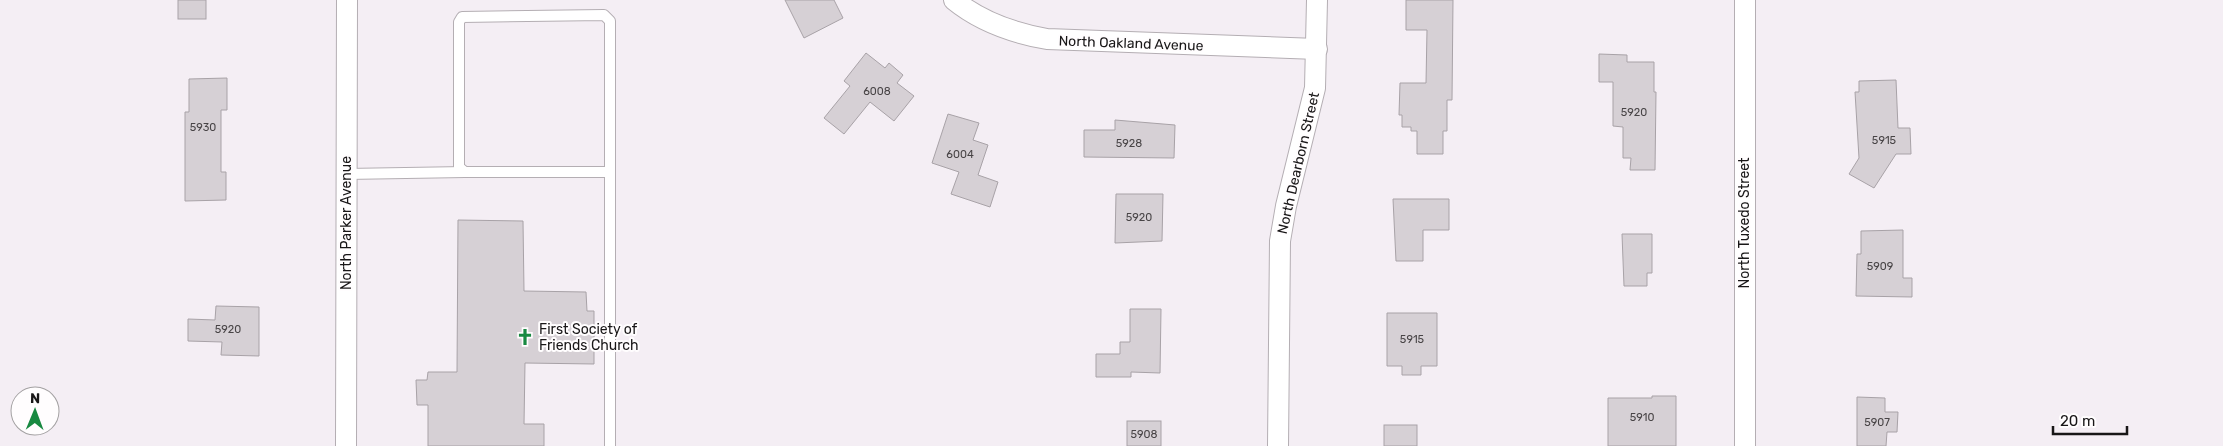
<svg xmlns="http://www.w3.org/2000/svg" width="2223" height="446" viewBox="0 0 2223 446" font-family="Rubik,sans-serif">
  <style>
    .building { fill: #d6d0d5; stroke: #a8a2a7 }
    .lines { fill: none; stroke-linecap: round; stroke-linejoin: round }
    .service-casing { stroke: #b4aeb3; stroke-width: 12 }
    .minor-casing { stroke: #b4aeb3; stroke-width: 22 }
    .service { stroke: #fff; stroke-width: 10 }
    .minor { stroke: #fff; stroke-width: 20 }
    .labels { text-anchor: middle; stroke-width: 4; stroke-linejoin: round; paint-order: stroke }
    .number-label { font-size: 11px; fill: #484446 }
    .street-label { font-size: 14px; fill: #181617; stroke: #fffdfe }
    .poi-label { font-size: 14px; fill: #181617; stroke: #fffdfe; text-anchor: start }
  </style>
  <rect width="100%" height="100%" fill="#f4eef4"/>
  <!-- building -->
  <g class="building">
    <rect x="178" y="0" width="28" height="19"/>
    <polygon points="785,0 834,0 843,18 804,38"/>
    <polygon points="1406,0 1453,0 1452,100 1447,100 1447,131 1443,131 1443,154 1417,154 1417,131 1411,131 1411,127 1402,127 1402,115 1399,115 1400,83 1426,83 1427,30 1406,30"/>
    <polygon points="866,53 885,68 889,63 903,75 897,83 914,96 894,121 870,102 844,134 824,118 850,86 844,81"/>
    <polygon points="1599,54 1627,55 1627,62 1654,62 1654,92 1656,92 1655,170 1630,170 1631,158 1623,158 1623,127 1613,126 1613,82 1599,82"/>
    <polygon points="227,78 227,110 221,110 221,172 226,172 226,200 185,201 185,112 189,112 189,79"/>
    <polygon points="1896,80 1898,128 1910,128 1911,154 1896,154 1874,188 1849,174 1859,158 1855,92 1859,92 1859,81"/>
    <polygon points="948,114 979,123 973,140 988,145 978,175 998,182 990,207 951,194 959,172 932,163"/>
    <polygon points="1115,120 1175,125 1174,158 1084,157 1084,130 1115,130"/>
    <polygon points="1116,194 1163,194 1162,241 1115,243"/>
    <polygon points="1393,199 1449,199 1449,230 1423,230 1423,261 1396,261"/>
    <polygon points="458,220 523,221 524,291 586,292 587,311 594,311 594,364 525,363 524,424 544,424 544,446 428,446 428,405 417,405 416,380 427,380 428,372 457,372"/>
    <polygon points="1903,230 1903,278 1912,278 1912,297 1856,296 1857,254 1861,254 1861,231"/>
    <polygon points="1622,234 1652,234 1652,273 1647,273 1647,286 1624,286"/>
    <polygon points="216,306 259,307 259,356 221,355 222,342 188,341 188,319 215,320"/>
    <polygon points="1130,309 1161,309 1160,373 1131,372 1131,377 1096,377 1096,354 1120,354 1120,342 1130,342"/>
    <polygon points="1387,313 1437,313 1437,366 1421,366 1421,375 1402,375 1402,366 1387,366"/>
    <polygon points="1652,396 1676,396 1676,446 1608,446 1608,398 1652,398"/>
    <polygon points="1857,397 1885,398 1885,412 1898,412 1897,432 1887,432 1886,446 1857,446"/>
    <rect x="1127" y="421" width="34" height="25"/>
    <rect x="1384" y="425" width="33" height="21"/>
  </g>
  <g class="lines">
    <!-- service casing -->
    <g class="service-casing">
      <g id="service">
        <polyline points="610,172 465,172 459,167 459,22 462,17 604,15 610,21 610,446"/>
        <polyline points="346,174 465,172"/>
      </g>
    </g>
    <!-- minor casing -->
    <g class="minor-casing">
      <g id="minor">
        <path d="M954,0C981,22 1013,33 1047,39L1317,49"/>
        <polyline points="346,446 347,0"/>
        <polyline points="1278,446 1280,241 1286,206 1315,88 1317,0"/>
        <polyline points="1745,446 1745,0"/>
      </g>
    </g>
    <!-- service -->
    <use href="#service" class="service"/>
    <!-- minor -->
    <use href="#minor" class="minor"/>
  </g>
  <!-- icons -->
  <defs>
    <g id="church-bare" transform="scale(1.35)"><path d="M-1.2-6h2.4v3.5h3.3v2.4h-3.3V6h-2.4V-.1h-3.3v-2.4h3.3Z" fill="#188941" stroke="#fffdfe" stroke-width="2.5" paint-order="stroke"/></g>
  </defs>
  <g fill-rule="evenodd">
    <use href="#church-bare" x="525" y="337"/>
  </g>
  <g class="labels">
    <!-- number labels -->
    <g class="number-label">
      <text x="877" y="95">6008</text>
      <text x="1634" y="116">5920</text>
      <text x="203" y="131">5930</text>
      <text x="1884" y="144">5915</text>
      <text x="1129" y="147">5928</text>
      <text x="960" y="158">6004</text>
      <text x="1139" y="221">5920</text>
      <text x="1880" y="270">5909</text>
      <text x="228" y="333">5920</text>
      <text x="1412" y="343">5915</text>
      <text x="1642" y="421">5910</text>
      <text x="1877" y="426">5907</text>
      <text x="1144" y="438">5908</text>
    </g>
    <!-- street labels -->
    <g class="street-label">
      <text transform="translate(1131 43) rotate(2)" y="5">North Oakland Avenue</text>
      <text transform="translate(1298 163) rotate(-77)" y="5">North Dearborn Street</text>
      <text transform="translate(346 223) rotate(-90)" y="5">North Parker Avenue</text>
      <text transform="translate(1744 223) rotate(-90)" y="5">North Tuxedo Street</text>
    </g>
    <!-- poi labels -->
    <g class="poi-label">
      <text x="539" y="334">First Society of<tspan x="539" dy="16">Friends Church</tspan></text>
    </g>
  </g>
  <!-- north arrow -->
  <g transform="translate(35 411) rotate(1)"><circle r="24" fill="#fffdfe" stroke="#a3a1a2"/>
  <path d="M0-4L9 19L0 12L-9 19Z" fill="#188941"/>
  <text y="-8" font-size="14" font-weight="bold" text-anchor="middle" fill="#181617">N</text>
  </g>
  <!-- scale -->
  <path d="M2053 426v8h74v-8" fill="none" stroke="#181617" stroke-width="2.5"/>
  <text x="2060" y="426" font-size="15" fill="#181617" stroke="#fffdfe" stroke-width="4" paint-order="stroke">20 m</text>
</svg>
